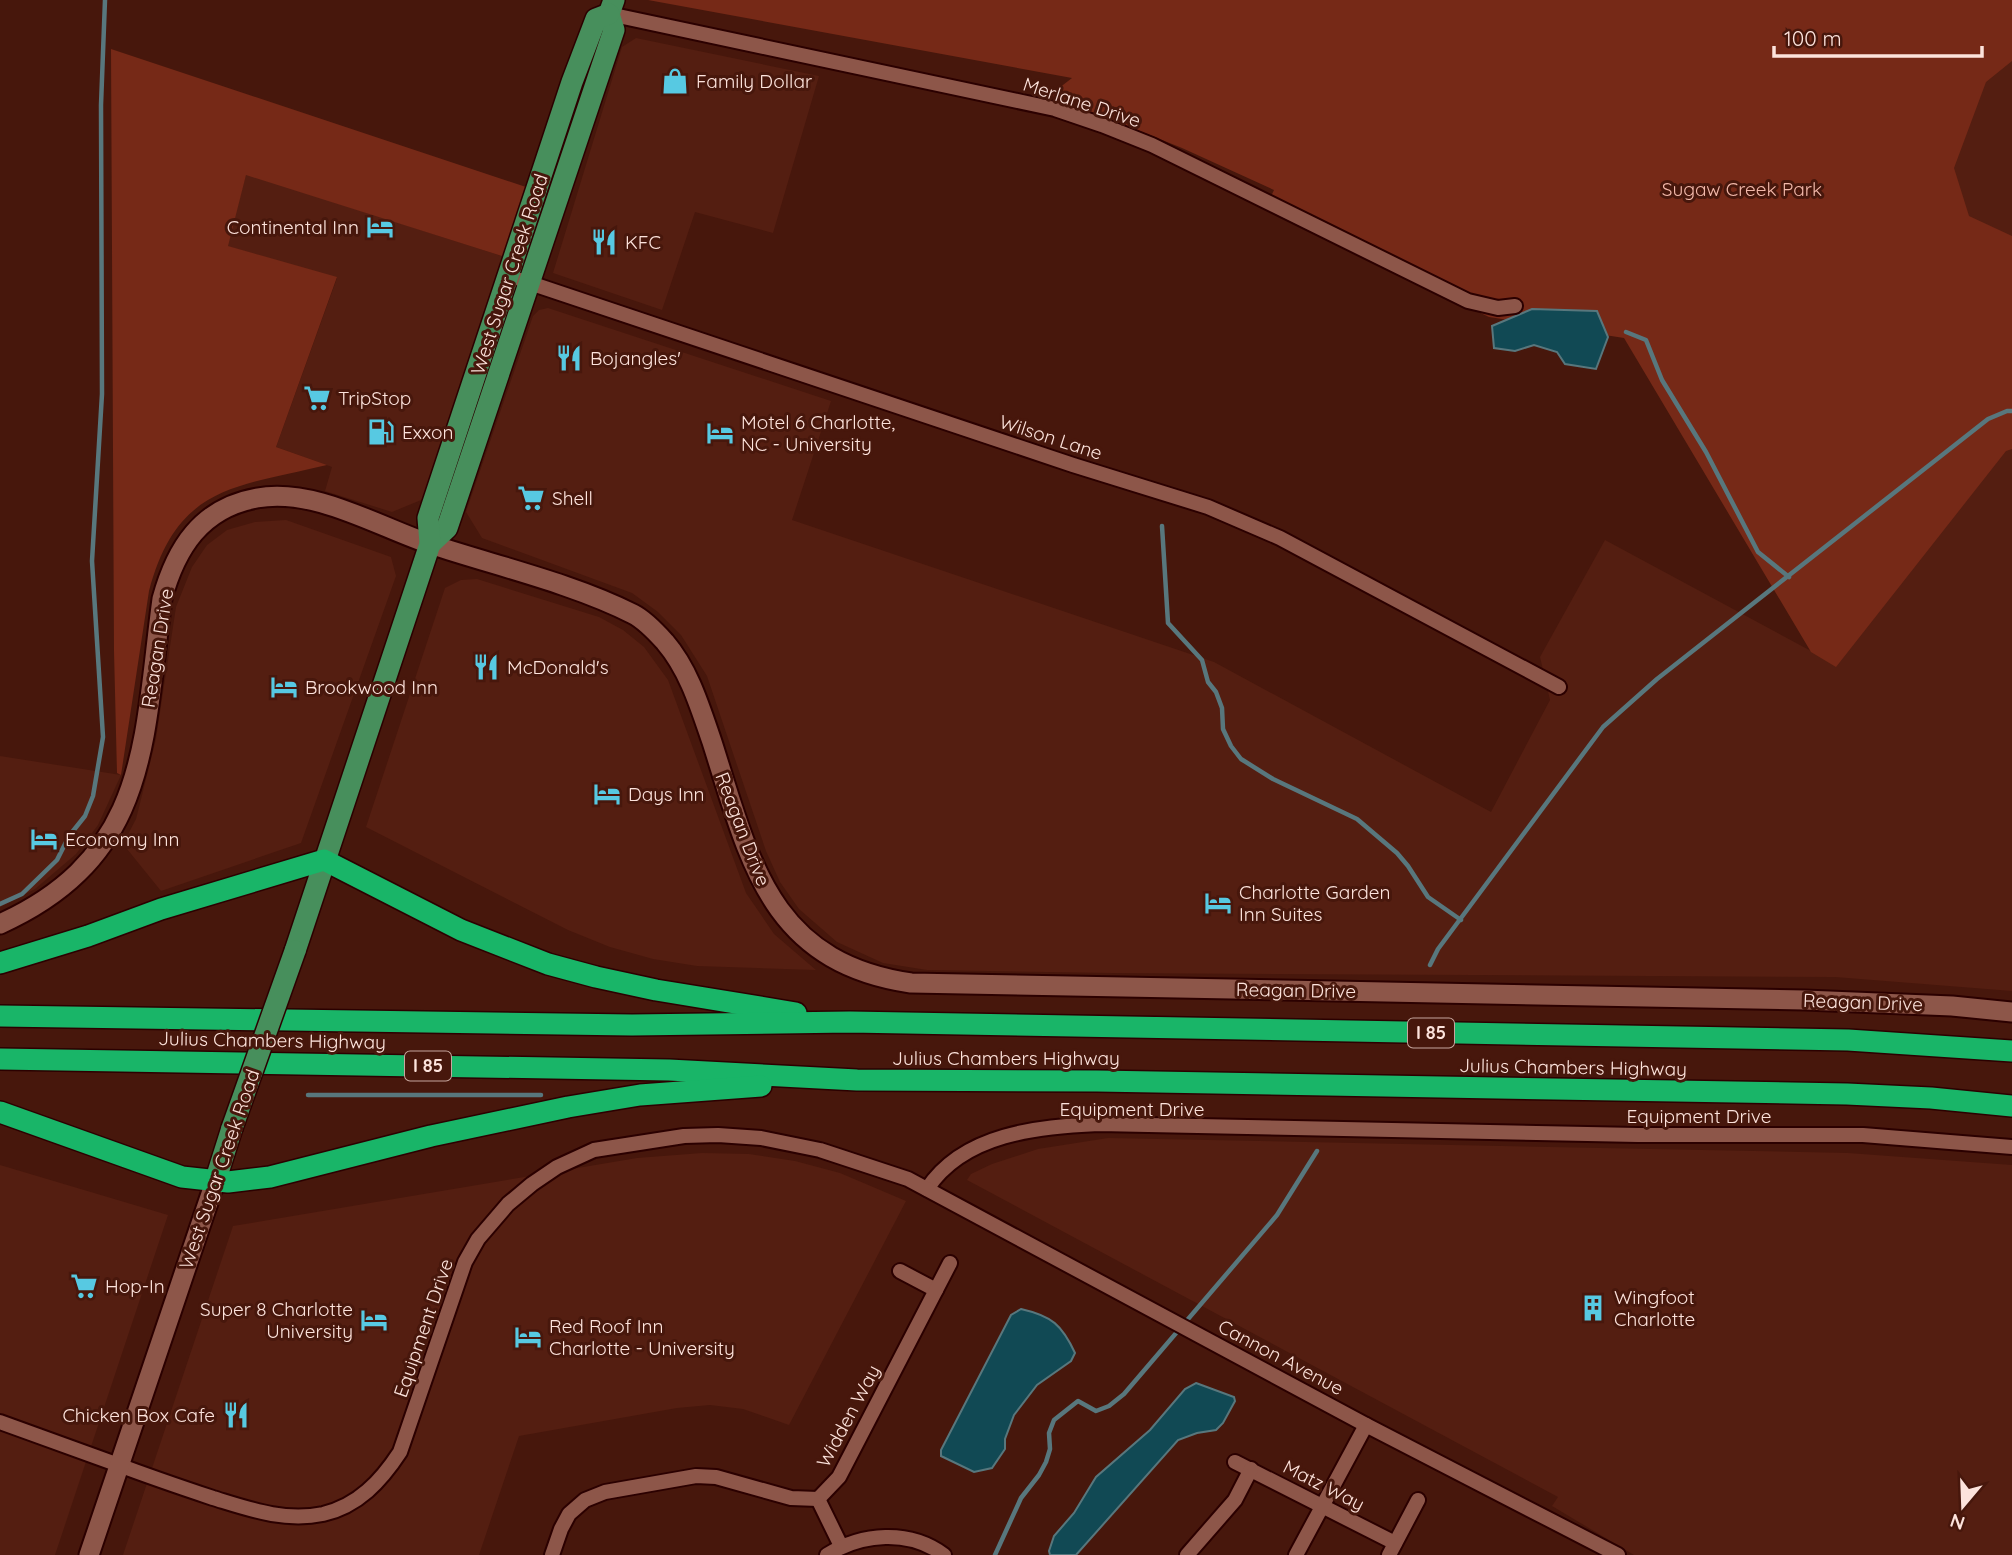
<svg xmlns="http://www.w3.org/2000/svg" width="2012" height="1555" viewBox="0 0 2012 1555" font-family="Quicksand,sans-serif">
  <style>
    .built { fill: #541e11 }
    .green { fill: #762917 }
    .water { fill: #114954; stroke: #58777d; stroke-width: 2 }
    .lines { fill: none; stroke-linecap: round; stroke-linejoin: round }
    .stream { stroke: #58777d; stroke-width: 4.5 }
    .street-casing { stroke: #2b0000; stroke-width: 18 }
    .secondary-casing { stroke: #2b0000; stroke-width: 23 }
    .primary-casing { stroke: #2b0000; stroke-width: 24 }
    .highway-casing { stroke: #2b0000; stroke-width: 24 }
    .street { stroke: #8d5649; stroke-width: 14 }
    .secondary { stroke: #8d5649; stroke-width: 19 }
    .primary { stroke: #478f5c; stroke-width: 21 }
    .highway { stroke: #19b568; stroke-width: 21 }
    .primary-bridge-casing { stroke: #2b0000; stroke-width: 24; stroke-linecap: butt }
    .primary-bridge { stroke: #478f5c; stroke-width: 21 }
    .labels { text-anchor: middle; stroke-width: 6; stroke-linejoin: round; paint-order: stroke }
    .shield { fill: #47170c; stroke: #c6a69e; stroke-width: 2 }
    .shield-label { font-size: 18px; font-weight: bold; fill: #fde3dc }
    .poi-label { font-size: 19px; fill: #fde3dc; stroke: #47170c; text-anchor: start }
    .street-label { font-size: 19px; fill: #fde3dc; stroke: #47170c }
    .park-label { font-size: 19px; fill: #f3b9ab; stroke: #47170c }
  </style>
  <rect width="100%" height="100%" fill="#47170c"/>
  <!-- built -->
  <g class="built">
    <polygon points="2012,29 2012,423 1928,128"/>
    <polygon points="636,38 819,76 773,233 695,212 662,310 553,273 622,47"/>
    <polygon points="246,174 505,257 426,498 392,512 325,491 332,467 276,447 337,278 227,246"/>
    <polygon points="548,308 831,401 792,520 1214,662 1491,812 1550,700 1540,657 1605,540 1824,658 2012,426 2012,991 1835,977 1111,973 927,970 883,963 837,942 799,909 780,882 766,851 707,676 681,635 658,612 632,593 482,538 466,512 533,316 539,310"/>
    <polygon points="286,520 391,557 396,576 301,843 161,891 123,844 136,819 156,739 176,607 192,567 207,545 227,530 255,522"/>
    <polygon points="477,579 599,617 623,630 644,647 668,680 746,893 774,934 816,970 697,966 653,959 610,947 568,930 366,827 445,588 461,580"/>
    <polygon points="0,756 121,775 98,825 76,854 35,889 0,907"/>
    <polygon points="1108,1138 1848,1153 2012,1165 2012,1555 1634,1555 1552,1506 1558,1497 967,1180 971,1174 992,1164 1038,1149"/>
    <polygon points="702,1153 749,1154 795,1161 840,1173 906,1201 789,1425 743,1409 710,1405 677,1408 519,1436 479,1555 123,1555 233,1226 637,1158"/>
    <polygon points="0,1165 168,1215 55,1555 0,1555"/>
  </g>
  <!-- green -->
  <g class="green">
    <polygon points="648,0 2012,0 2012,61 1986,82 1954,168 1969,216 2012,236 2012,449 2006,451 1836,667 1811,652 1624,338 1489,317 1265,209 1274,190 1182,148 1050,95 1072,78"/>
    <path d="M111,49L526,187L505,257L246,175L228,246L337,277L276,447L327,465C236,487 177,485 149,591L121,775L117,773L114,651Z"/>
  </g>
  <!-- water -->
  <g class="water">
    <polygon points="1532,309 1597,311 1608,337 1596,369 1565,364 1557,352 1534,345 1515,351 1494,348 1492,326"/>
    <path d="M1021,1309C1052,1316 1062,1325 1075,1353L1071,1361L1037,1385L1014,1415L1005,1439V1449L992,1468L974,1472L941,1456V1450L1011,1315Z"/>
    <polygon points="1196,1383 1234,1397 1235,1401 1223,1423 1216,1430 1197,1433 1178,1440 1076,1555 1050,1555 1049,1551 1054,1536 1074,1513 1096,1477 1150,1430 1185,1389"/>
  </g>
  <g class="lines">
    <!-- stream -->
    <g class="stream">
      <polyline points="1626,332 1646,340 1662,380 1706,452 1758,552 1789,577"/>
      <polyline points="1162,526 1168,623 1202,660 1208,682 1216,692 1222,708 1223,729 1231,746 1241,759 1273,779 1357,819 1397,853 1408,866 1428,897 1461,920"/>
      <polyline points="0,904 22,894 57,860 69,836 85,816 93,796 103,737 92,561 102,394 101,105 105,0"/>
      <polyline points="1430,965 1438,949 1603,727 1657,679 1988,419 2007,411 2012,411"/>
      <polyline points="308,1095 541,1095"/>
      <polyline points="995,1555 1021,1498 1039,1475 1046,1462 1050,1449 1049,1433 1054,1420 1078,1401 1096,1411 1109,1406 1124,1394 1277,1215 1317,1151"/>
    </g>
    <!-- street casing -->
    <g class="street-casing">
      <g id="street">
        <polyline points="609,14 1055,109 1102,125 1152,145 1468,301 1498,308 1515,306"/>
        <polyline points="521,280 1073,465 1208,507 1280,538 1559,687"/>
        <path d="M927,1189C964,1133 1038,1127 1099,1124L1638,1135H1863L2012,1147"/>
        <polyline points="900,1271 936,1290"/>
        <path d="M0,1422C39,1436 78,1450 116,1464C148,1476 180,1487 213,1498C249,1509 284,1522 323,1514C358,1506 381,1481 400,1452L465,1262L478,1239L508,1204L532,1184L557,1167L594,1150L684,1136L718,1135L761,1138L820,1150L908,1179L1366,1425L1618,1555"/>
        <polyline points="1235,1462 1395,1543"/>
        <polyline points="818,1499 841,1546"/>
        <polyline points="552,1555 561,1529 569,1514 585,1500 605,1492 696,1476 716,1477 791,1498 818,1499 839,1477 950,1263"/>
        <path d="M827,1555C862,1533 909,1529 944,1555"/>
        <polyline points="1187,1555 1235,1500 1251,1469"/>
        <polyline points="1296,1555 1366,1425"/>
        <polyline points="1389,1555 1418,1500"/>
      </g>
    </g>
    <!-- secondary casing -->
    <g class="secondary-casing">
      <g id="secondary">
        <path d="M0,924C150,856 143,741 162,599C176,548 201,508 257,498C315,487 380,528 433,545C497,566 574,584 633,614C645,620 656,632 665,642C689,670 700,707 712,742C750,861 769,962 911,983L1805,1000L1952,1006L2012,1012"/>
        <polyline points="89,1555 215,1182"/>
      </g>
    </g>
    <!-- primary casing -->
    <g class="primary-casing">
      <g id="primary">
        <polyline points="430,544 447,528 614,30 609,14 614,0"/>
        <polyline points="295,951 430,544 428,518 572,82 596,19 609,14"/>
        <polyline points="215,1182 232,1128"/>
      </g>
    </g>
    <!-- highway casing -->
    <g class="highway-casing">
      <g id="highway">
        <polyline points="0,963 88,936 161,909 324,860 461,930 548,964 596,977 656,990 796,1013"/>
        <polyline points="0,1016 632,1025 850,1022 1848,1040 2012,1051"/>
        <polyline points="0,1059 669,1070 857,1080 1097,1081 1847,1094 1931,1098 2012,1106"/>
        <polyline points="0,1112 182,1177 228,1182 270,1177 431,1136 568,1107 640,1095 761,1086"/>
      </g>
    </g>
    <!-- street -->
    <use href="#street" class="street"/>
    <!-- secondary -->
    <use href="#secondary" class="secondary"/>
    <!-- primary -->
    <use href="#primary" class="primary"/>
    <!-- highway -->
    <use href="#highway" class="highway"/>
    <!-- primary-bridge casing -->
    <g class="primary-bridge-casing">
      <polyline id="primary-bridge" points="232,1128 295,951"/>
    </g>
    <!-- primary-bridge -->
    <use href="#primary-bridge" class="primary-bridge"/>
  </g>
  <!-- icons -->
  <defs>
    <g id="shop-bare" transform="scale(2.1)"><path d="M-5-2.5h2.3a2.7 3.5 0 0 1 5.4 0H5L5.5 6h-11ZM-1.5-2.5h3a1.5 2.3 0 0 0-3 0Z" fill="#57c9e2" stroke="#47170c" stroke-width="2.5" paint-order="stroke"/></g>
    <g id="hotel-bare" transform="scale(2.1)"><path d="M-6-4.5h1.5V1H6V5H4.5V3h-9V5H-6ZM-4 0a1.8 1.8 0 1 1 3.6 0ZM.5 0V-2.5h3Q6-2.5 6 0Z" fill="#57c9e2" stroke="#47170c" stroke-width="2.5" paint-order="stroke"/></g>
    <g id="restaurant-bare" transform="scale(2.1)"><path d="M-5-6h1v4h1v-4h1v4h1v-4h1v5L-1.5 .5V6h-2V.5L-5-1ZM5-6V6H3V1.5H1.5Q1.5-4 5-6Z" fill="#57c9e2" stroke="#47170c" stroke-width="2.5" paint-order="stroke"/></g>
    <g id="supermarket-bare" transform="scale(2.1)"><path d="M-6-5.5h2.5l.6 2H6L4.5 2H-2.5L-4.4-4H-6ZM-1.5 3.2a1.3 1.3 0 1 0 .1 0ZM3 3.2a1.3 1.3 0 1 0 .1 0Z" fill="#57c9e2" stroke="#47170c" stroke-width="2.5" paint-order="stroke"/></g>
    <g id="fuel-bare" transform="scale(2.1)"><path d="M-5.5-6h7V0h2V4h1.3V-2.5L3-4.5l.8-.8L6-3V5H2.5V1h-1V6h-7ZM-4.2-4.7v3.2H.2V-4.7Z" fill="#57c9e2" stroke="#47170c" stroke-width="2.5" paint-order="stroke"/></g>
    <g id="building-bare" transform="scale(2.1)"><path d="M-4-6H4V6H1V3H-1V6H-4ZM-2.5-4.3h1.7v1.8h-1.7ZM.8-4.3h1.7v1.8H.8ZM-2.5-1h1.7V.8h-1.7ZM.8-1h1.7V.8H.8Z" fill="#57c9e2" stroke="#47170c" stroke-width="2.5" paint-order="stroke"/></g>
  </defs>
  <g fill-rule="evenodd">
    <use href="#shop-bare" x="675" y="81"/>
    <use href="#hotel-bare" x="380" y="227"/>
    <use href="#restaurant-bare" x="604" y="242"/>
    <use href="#restaurant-bare" x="569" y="358"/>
    <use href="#supermarket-bare" x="317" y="398"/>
    <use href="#fuel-bare" x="381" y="432"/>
    <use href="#hotel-bare" x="720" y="433"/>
    <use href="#supermarket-bare" x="531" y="498"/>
    <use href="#restaurant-bare" x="486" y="667"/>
    <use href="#hotel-bare" x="284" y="687"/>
    <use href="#hotel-bare" x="607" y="794"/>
    <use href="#hotel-bare" x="44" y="839"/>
    <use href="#hotel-bare" x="1218" y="903"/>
    <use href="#supermarket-bare" x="84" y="1286"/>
    <use href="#building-bare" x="1593" y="1308"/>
    <use href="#hotel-bare" x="374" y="1320"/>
    <use href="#hotel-bare" x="528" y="1337"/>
    <use href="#restaurant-bare" x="236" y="1415"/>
  </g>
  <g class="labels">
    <!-- shield labels -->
    <g class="shield">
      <rect x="1408" y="1018.5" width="46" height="29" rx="5"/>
      <rect x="405" y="1051.5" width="46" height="29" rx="5"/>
    </g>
    <g class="shield-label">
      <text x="1431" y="1039">I 85</text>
      <text x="428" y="1072">I 85</text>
    </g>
    <!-- poi labels -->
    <g class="poi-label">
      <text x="696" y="88">Family Dollar</text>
      <text x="359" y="234" text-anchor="end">Continental Inn</text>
      <text x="625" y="249">KFC</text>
      <text x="590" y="365">Bojangles'</text>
      <text x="338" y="405">TripStop</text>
      <text x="741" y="429">Motel 6 Charlotte,<tspan x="741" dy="22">NC - University</tspan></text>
      <text x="402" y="439">Exxon</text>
      <text x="552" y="505">Shell</text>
      <text x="507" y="674">McDonald's</text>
      <text x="305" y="694">Brookwood Inn</text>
      <text x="628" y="801">Days Inn</text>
      <text x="65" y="846">Economy Inn</text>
      <text x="1239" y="899">Charlotte Garden<tspan x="1239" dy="22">Inn Suites</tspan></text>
      <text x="105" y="1293">Hop-In</text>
      <text x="1614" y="1304">Wingfoot<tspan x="1614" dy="22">Charlotte</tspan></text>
      <text x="353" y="1316" text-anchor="end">Super 8 Charlotte<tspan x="353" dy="22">University</tspan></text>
      <text x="549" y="1333">Red Roof Inn<tspan x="549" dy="22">Charlotte - University</tspan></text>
      <text x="215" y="1422" text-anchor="end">Chicken Box Cafe</text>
    </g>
    <!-- street labels -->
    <g class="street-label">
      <text transform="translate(1082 102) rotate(18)" y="7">Merlane Drive</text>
      <text transform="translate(509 274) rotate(-72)" y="7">West Sugar Creek Road</text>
      <text transform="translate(1051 437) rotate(18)" y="7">Wilson Lane</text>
      <text transform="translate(157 648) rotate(-81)" y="7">Reagan Drive</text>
      <text transform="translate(743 829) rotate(69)" y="7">Reagan Drive</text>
      <text transform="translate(1296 990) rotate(1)" y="7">Reagan Drive</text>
      <text transform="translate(1863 1002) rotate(2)" y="7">Reagan Drive</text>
      <text transform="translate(272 1040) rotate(1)" y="7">Julius Chambers Highway</text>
      <text x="1006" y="1065">Julius Chambers Highway</text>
      <text transform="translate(1573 1067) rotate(1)" y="7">Julius Chambers Highway</text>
      <text x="1132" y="1116">Equipment Drive</text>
      <text x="1699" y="1123">Equipment Drive</text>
      <text transform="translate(219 1169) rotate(-71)" y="7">West Sugar Creek Road</text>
      <text transform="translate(423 1328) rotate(-71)" y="7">Equipment Drive</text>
      <text transform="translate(1281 1357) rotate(28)" y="7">Cannon Avenue</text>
      <text transform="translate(848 1416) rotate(-62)" y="7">Widden Way</text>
      <text transform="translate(1324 1485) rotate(27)" y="7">Matz Way</text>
    </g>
    <!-- park labels -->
    <g class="park-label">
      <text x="1742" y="196">Sugaw Creek Park</text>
    </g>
  </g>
  <!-- north arrow -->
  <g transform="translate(1963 1506) rotate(199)" stroke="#47170c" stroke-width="5" paint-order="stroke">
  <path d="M0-5L12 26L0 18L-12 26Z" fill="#fde3dc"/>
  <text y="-10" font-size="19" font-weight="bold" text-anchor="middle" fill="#fde3dc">N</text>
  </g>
  <!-- scale -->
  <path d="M1774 46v10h208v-10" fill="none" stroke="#fde3dc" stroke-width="3.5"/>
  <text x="1784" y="46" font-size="21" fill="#fde3dc" stroke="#47170c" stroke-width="5" paint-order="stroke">100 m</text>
</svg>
